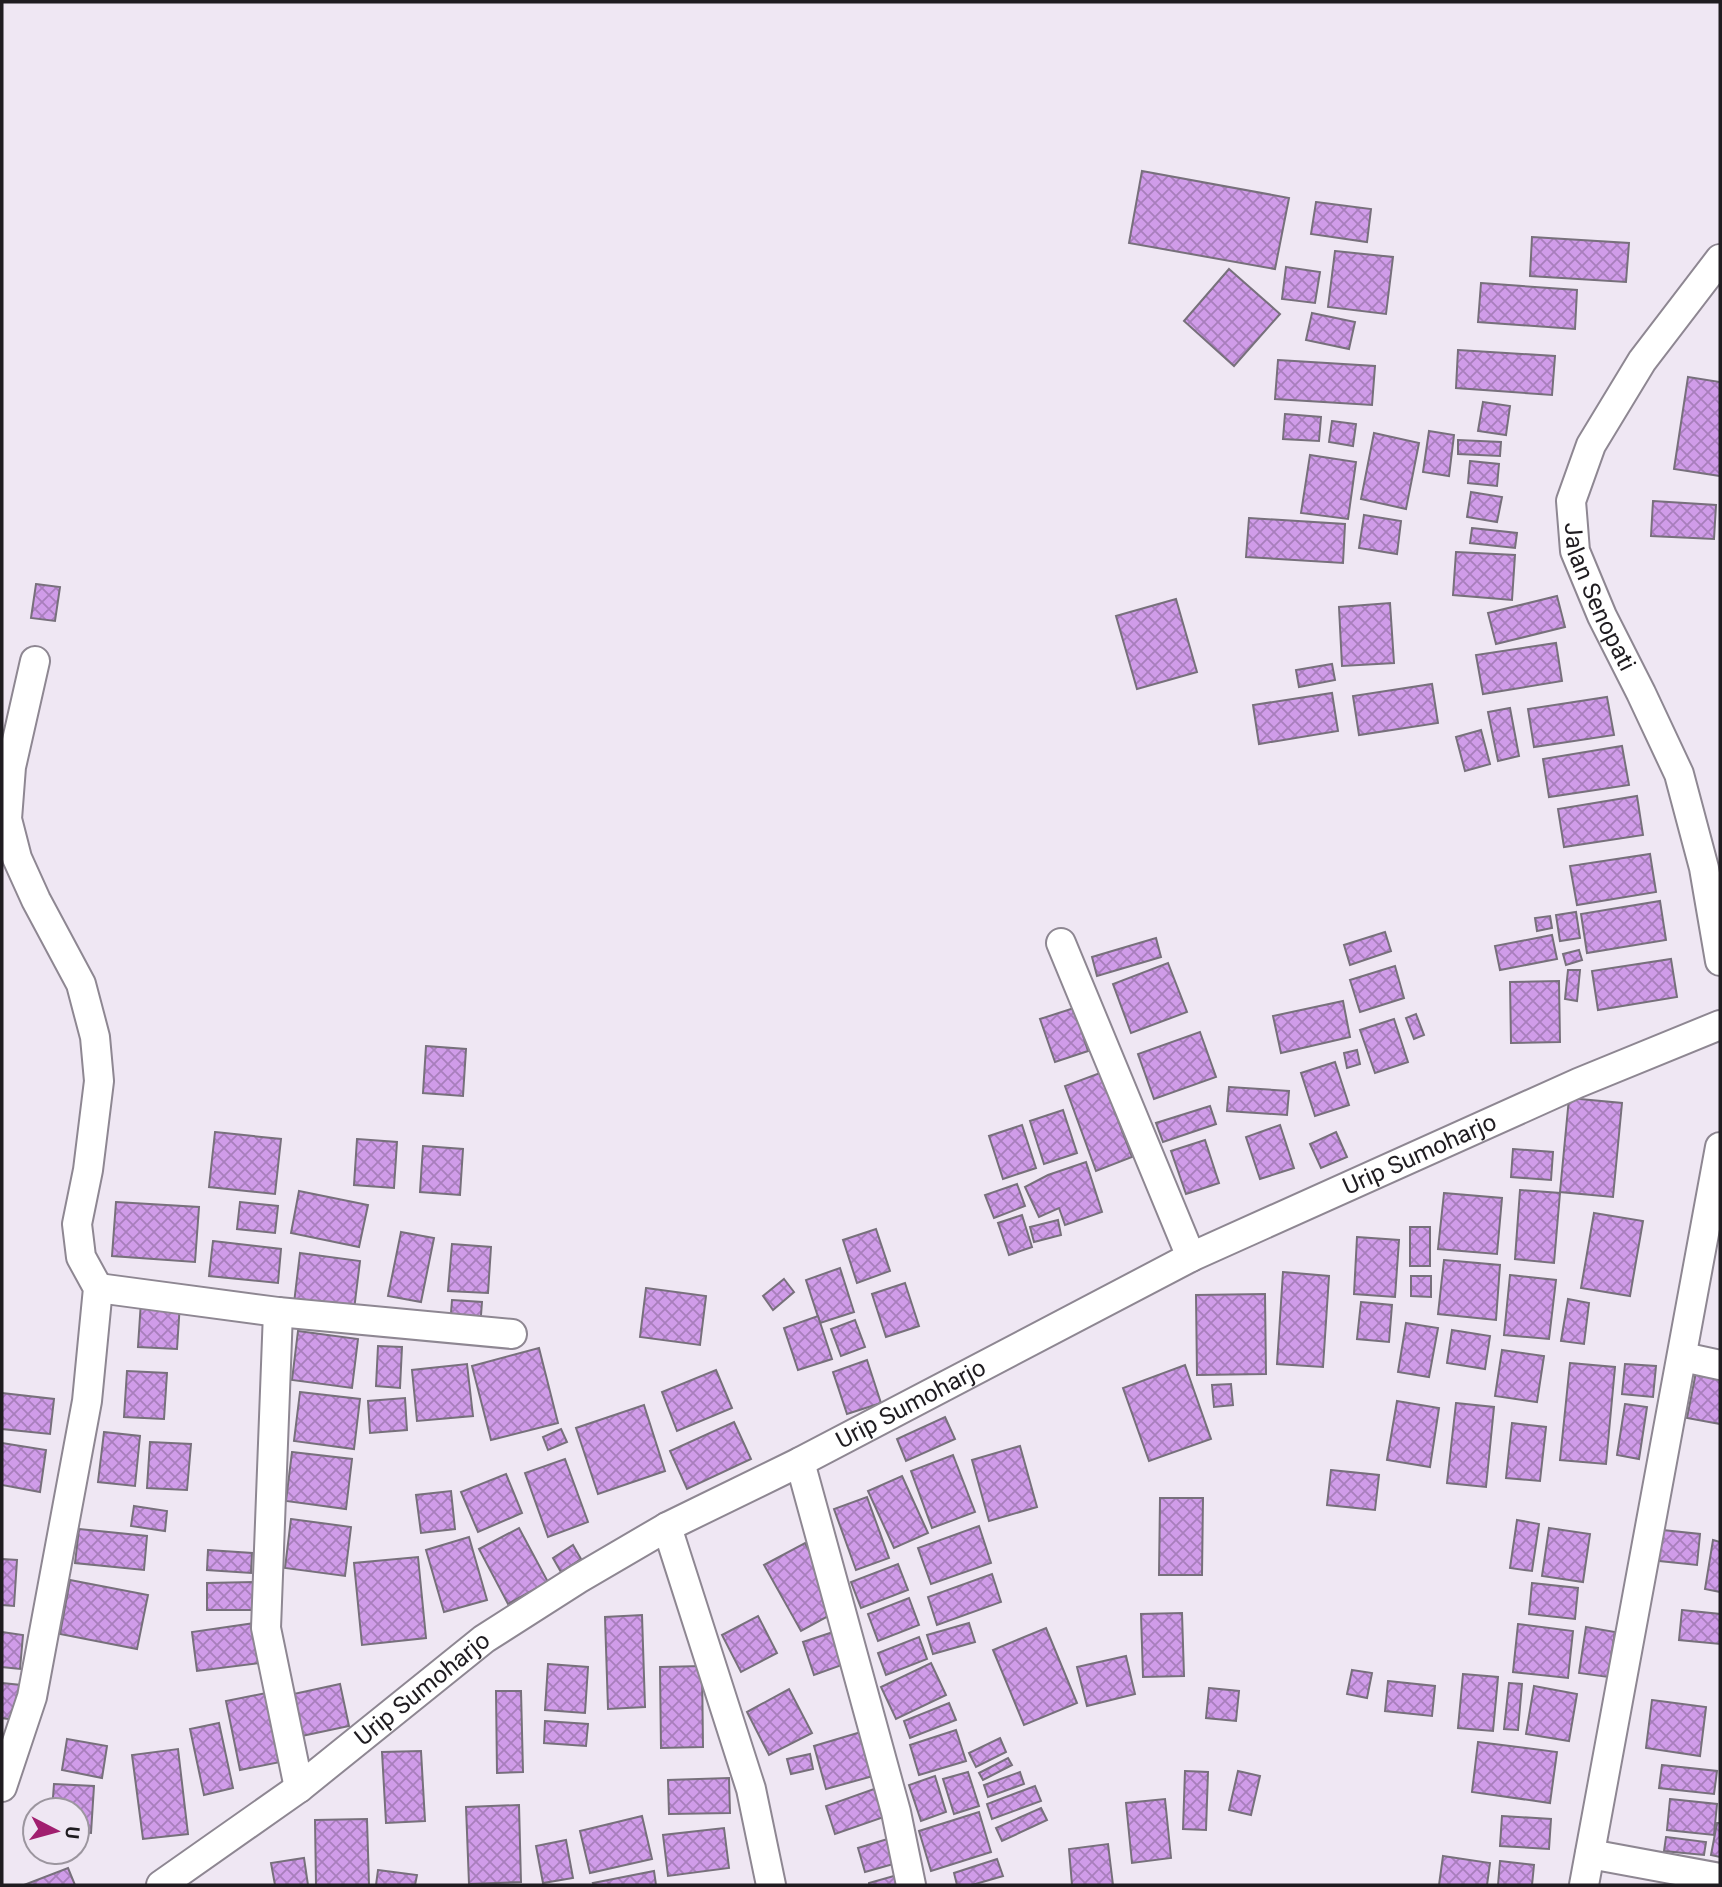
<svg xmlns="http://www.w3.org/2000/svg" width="1722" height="1887" viewBox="0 0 1722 1887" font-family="Roboto,sans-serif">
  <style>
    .building { fill: url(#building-cross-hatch); stroke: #77707b; stroke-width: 2 }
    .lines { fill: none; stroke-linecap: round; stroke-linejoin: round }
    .minor-casing { stroke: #8e8792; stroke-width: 32 }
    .minor { stroke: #fff; stroke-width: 28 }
    .labels { text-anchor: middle; stroke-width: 5; stroke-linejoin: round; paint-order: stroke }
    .street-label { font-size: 24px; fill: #1f1c20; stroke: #efe7f3 }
  </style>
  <defs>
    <pattern id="building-cross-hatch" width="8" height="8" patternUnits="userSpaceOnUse" patternTransform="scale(1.75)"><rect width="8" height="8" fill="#d09ce9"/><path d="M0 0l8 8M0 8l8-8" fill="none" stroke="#a87ebc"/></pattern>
  </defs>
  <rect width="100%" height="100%" fill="#efe7f3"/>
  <!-- building -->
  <g class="building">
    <polygon points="1142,171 1289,198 1275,269 1129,243"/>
    <polygon points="1316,202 1371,209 1367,242 1311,234"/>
    <polygon points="1532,237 1629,243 1626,282 1530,276"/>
    <polygon points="1335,251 1393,257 1386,314 1328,307"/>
    <polygon points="1286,267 1320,272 1315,303 1282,299"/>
    <polygon points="1229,269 1280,314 1234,366 1184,321"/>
    <polygon points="1481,283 1577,290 1575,329 1478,322"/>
    <polygon points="1312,313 1355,322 1349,349 1306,340"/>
    <polygon points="1458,350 1555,356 1552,395 1456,388"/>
    <polygon points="1278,360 1375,366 1372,405 1275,399"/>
    <polygon points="1688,377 1720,382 1720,476 1674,469"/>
    <polygon points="1483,402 1510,406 1506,435 1478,431"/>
    <polygon points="1285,414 1321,417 1319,441 1283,439"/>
    <polygon points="1332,421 1356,424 1353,446 1329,442"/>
    <polygon points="1429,431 1454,435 1449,476 1423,472"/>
    <polygon points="1374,433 1419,443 1406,509 1361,499"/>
    <polygon points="1458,440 1501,442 1500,456 1458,454"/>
    <polygon points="1310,455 1356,462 1348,519 1301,513"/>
    <polygon points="1470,461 1499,464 1497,486 1468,483"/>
    <polygon points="1471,492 1502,497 1497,522 1467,517"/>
    <polygon points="1653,501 1716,505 1714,539 1651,536"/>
    <polygon points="1364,515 1401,521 1397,554 1359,548"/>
    <polygon points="1249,518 1345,524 1343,563 1246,557"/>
    <polygon points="1472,528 1517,533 1515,548 1470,543"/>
    <polygon points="1456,552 1515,555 1512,600 1453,595"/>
    <polygon points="36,584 60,587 55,621 31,618"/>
    <polygon points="1557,596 1565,627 1496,644 1488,613"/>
    <polygon points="1176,599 1197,672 1137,689 1116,616"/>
    <polygon points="1390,603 1394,663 1342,666 1339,607"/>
    <polygon points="1556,643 1562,681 1483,694 1476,655"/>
    <polygon points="1332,664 1335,680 1299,687 1296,670"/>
    <polygon points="1432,684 1438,723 1359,735 1353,696"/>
    <polygon points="1332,693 1338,731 1259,744 1253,705"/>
    <polygon points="1607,697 1614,735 1534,747 1528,709"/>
    <polygon points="1510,708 1519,756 1498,761 1488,712"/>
    <polygon points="1481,730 1490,764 1465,771 1456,737"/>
    <polygon points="1622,746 1629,785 1549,797 1543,759"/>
    <polygon points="1637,796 1643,835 1564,847 1558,809"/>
    <polygon points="1650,854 1656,892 1577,905 1570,866"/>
    <polygon points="1660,901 1666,940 1587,953 1581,914"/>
    <polygon points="1576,912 1580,938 1560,941 1556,915"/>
    <polygon points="1550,916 1552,928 1537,931 1535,918"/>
    <polygon points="1385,932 1391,951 1350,965 1344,945"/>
    <polygon points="1552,935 1557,959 1500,970 1495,946"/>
    <polygon points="1156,938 1161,957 1097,976 1092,957"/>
    <polygon points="1579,950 1582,960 1566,965 1563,954"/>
    <polygon points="1671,959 1677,997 1598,1010 1592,971"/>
    <polygon points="1168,963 1187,1012 1131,1033 1113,984"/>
    <polygon points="1395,966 1404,998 1360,1012 1350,980"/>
    <polygon points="1568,970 1580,970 1577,1001 1565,999"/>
    <polygon points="1559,981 1560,1042 1511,1043 1510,982"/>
    <polygon points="1343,1001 1350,1037 1281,1053 1273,1016"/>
    <polygon points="1074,1008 1088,1051 1055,1062 1040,1019"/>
    <polygon points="1416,1014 1424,1035 1414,1039 1406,1018"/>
    <polygon points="1394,1019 1408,1062 1375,1073 1360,1030"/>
    <polygon points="1200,1032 1216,1077 1154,1099 1138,1054"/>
    <polygon points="426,1046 466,1049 463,1096 423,1093"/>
    <polygon points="1357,1050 1360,1064 1347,1068 1344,1053"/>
    <polygon points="1335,1062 1349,1105 1315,1116 1301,1073"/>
    <polygon points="1100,1073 1132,1157 1096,1171 1065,1086"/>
    <polygon points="1229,1087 1289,1091 1287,1115 1227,1111"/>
    <polygon points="1569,1098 1622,1103 1613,1197 1560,1192"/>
    <polygon points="1210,1106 1216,1124 1163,1142 1156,1123"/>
    <polygon points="1063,1110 1077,1153 1044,1164 1030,1121"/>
    <polygon points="1022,1125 1036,1168 1003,1179 989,1136"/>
    <polygon points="1280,1125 1294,1168 1260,1179 1246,1137"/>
    <polygon points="215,1132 281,1139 275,1194 209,1187"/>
    <polygon points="1336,1132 1347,1157 1321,1168 1310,1144"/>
    <polygon points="357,1139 397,1142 394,1188 354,1185"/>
    <polygon points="1205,1140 1219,1183 1186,1194 1171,1151"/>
    <polygon points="423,1146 463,1149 460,1195 420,1192"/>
    <polygon points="1513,1149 1553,1152 1551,1180 1511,1177"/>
    <polygon points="1086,1162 1102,1212 1065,1225 1059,1208 1039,1217 1025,1187 1048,1175"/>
    <polygon points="1017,1184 1025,1206 994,1218 985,1195"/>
    <polygon points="1520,1190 1560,1193 1554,1263 1515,1259"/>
    <polygon points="299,1191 368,1205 359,1247 291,1233"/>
    <polygon points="1444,1193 1502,1198 1497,1254 1438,1249"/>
    <polygon points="116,1202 199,1207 195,1262 112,1256"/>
    <polygon points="240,1202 278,1206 275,1233 237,1229"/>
    <polygon points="1594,1213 1643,1221 1630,1296 1581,1288"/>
    <polygon points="1022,1215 1032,1247 1009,1255 998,1223"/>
    <polygon points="1058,1220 1061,1235 1034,1242 1030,1227"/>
    <rect x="1410" y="1227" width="20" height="39"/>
    <polygon points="876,1229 890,1271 857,1283 843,1240"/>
    <polygon points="401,1232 434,1238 421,1302 388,1296"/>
    <polygon points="1357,1237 1399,1240 1395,1297 1354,1294"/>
    <polygon points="213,1241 281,1249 278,1283 209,1276"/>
    <polygon points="452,1244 491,1247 488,1293 448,1291"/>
    <polygon points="300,1253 360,1261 354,1310 294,1303"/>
    <polygon points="1444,1260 1500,1265 1496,1320 1438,1314"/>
    <polygon points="840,1268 854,1312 820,1323 806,1280"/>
    <polygon points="1283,1272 1329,1276 1323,1367 1277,1364"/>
    <polygon points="1510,1275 1556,1280 1549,1339 1504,1335"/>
    <polygon points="1411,1276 1431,1276 1431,1297 1411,1296"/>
    <polygon points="784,1279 794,1292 773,1310 763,1296"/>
    <polygon points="905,1283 919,1326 886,1337 872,1294"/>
    <polygon points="646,1288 706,1296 700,1345 640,1337"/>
    <polygon points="1265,1294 1266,1374 1197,1375 1196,1295"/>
    <polygon points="1568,1299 1589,1303 1584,1344 1561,1341"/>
    <polygon points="452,1300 482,1302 480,1328 450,1326"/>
    <polygon points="141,1301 180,1303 177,1349 138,1347"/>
    <polygon points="1361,1302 1392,1305 1389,1342 1357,1339"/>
    <polygon points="818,1316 832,1359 798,1370 784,1328"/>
    <polygon points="855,1320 865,1347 841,1356 831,1329"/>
    <polygon points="1406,1323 1438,1328 1429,1377 1398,1372"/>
    <polygon points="1452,1330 1490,1336 1485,1369 1447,1363"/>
    <polygon points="298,1331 358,1339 352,1388 292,1380"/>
    <polygon points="378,1346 402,1347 400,1388 376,1386"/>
    <polygon points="539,1348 558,1423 491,1440 472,1366"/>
    <polygon points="1502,1350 1544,1356 1537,1402 1495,1396"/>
    <polygon points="867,1360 881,1403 847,1414 833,1372"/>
    <polygon points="1570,1363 1615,1367 1606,1464 1560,1460"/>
    <polygon points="467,1364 473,1416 417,1421 412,1370"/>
    <polygon points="1625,1364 1656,1366 1653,1397 1622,1394"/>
    <polygon points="1185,1365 1211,1439 1149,1461 1123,1388"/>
    <polygon points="716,1370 732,1408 677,1431 662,1392"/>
    <polygon points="127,1371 167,1373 164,1419 124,1417"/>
    <polygon points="1696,1372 1720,1377 1720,1424 1687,1418"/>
    <polygon points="1231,1384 1233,1405 1214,1407 1212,1385"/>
    <polygon points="300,1392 360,1399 354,1449 294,1441"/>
    <polygon points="2,1393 54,1399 50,1434 2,1429"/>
    <polygon points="405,1398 407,1430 370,1433 368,1401"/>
    <polygon points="1397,1401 1439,1408 1430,1467 1387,1460"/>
    <polygon points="1456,1403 1494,1407 1486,1487 1447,1483"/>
    <polygon points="1625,1404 1647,1407 1639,1459 1617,1455"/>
    <polygon points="644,1405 665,1471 598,1494 576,1428"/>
    <polygon points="945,1417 955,1439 906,1461 897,1439"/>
    <polygon points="734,1422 751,1459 687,1489 670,1451"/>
    <polygon points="1512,1423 1546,1427 1540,1481 1506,1478"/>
    <polygon points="561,1429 567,1442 548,1450 543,1437"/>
    <polygon points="104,1432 140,1436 135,1486 98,1482"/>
    <polygon points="150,1442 191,1444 187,1490 147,1488"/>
    <polygon points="2,1443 46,1450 40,1492 2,1485"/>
    <polygon points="1020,1446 1037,1507 989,1521 972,1460"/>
    <polygon points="292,1452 352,1459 346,1509 286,1501"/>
    <polygon points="953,1455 975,1512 932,1528 911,1471"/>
    <polygon points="565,1459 588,1522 548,1537 525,1473"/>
    <polygon points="1331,1470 1379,1475 1375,1510 1327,1505"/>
    <polygon points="506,1474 522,1513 478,1532 461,1492"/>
    <polygon points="902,1476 928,1533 894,1548 868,1491"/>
    <polygon points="451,1491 455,1529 421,1533 416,1495"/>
    <polygon points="867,1497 889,1558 856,1570 834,1509"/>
    <polygon points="1160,1498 1203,1498 1202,1575 1159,1575"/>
    <polygon points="134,1506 167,1511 165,1531 131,1526"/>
    <polygon points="291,1519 351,1527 345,1576 285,1568"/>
    <polygon points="1517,1520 1539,1524 1532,1571 1510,1568"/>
    <polygon points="979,1526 991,1563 931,1584 918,1548"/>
    <polygon points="519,1528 548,1582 508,1604 479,1549"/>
    <polygon points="1549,1528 1590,1534 1583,1582 1542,1576"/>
    <polygon points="79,1529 147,1536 144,1570 75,1563"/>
    <polygon points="1653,1529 1700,1534 1697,1565 1650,1560"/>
    <polygon points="469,1537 487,1600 444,1612 426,1550"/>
    <polygon points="1713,1540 1720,1542 1720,1592 1705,1589"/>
    <polygon points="805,1543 841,1609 801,1631 764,1565"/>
    <polygon points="573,1545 581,1559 561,1572 553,1558"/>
    <polygon points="208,1550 252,1553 251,1573 207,1570"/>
    <polygon points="418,1557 426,1638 362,1645 354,1563"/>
    <polygon points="2,1559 17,1560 14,1606 2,1605"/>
    <polygon points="898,1564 908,1590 861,1608 851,1582"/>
    <polygon points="992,1574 1001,1602 937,1625 928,1597"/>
    <polygon points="70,1580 148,1595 137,1649 60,1634"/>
    <polygon points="253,1582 253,1610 207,1610 207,1583"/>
    <polygon points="1532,1583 1578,1588 1575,1619 1529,1614"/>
    <polygon points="909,1598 919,1625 878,1641 868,1614"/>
    <polygon points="1682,1610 1720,1614 1720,1644 1679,1640"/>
    <polygon points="1182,1613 1184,1676 1143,1677 1141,1614"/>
    <polygon points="642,1615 645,1707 608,1709 605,1617"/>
    <polygon points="758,1616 777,1653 741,1672 722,1635"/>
    <polygon points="255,1623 260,1663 197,1671 192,1632"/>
    <polygon points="969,1623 975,1642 933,1654 927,1635"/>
    <polygon points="1518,1624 1573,1631 1568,1678 1513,1672"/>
    <polygon points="1586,1627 1615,1632 1608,1677 1579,1673"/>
    <polygon points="1046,1628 1077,1703 1024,1725 993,1650"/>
    <polygon points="842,1629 853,1661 814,1675 803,1642"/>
    <polygon points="2,1632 23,1635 20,1669 2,1667"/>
    <polygon points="919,1637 927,1659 886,1675 878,1653"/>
    <polygon points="1126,1656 1135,1694 1087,1706 1077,1667"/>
    <polygon points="931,1663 946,1695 896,1719 881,1687"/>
    <polygon points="548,1664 588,1667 585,1713 545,1710"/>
    <polygon points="702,1666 703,1747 661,1748 660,1667"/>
    <polygon points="1352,1670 1372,1673 1367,1698 1347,1694"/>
    <polygon points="1463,1674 1498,1677 1493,1731 1458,1728"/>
    <polygon points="1388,1681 1435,1686 1432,1716 1385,1711"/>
    <polygon points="2,1683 21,1685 17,1720 2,1718"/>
    <polygon points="1509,1683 1522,1684 1518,1730 1504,1729"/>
    <polygon points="340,1684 349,1726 297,1737 289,1695"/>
    <polygon points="1534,1686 1577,1694 1569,1741 1526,1734"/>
    <polygon points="1209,1688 1239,1691 1236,1721 1206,1718"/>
    <polygon points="789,1689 812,1733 769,1755 747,1712"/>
    <polygon points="276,1691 290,1760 240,1770 226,1701"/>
    <polygon points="496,1691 521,1691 523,1772 497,1773"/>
    <polygon points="1652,1700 1706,1707 1700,1756 1646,1748"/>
    <polygon points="949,1703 956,1720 910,1738 904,1721"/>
    <polygon points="545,1721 588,1724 586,1746 544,1743"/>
    <polygon points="219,1723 233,1788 204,1795 190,1729"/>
    <polygon points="871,1729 884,1773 826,1789 814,1746"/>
    <polygon points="956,1730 966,1761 919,1775 910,1745"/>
    <polygon points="1000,1738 1006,1752 976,1767 969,1753"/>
    <polygon points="67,1739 107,1746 102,1778 62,1770"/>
    <polygon points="1478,1742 1557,1752 1550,1803 1472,1792"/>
    <polygon points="178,1749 188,1834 143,1839 132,1755"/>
    <polygon points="421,1751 425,1821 386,1823 382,1752"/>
    <polygon points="810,1754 813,1769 791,1774 787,1759"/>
    <polygon points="1008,1758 1012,1765 983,1780 979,1773"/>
    <polygon points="1662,1765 1717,1771 1714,1794 1659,1788"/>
    <polygon points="1185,1771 1208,1772 1206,1830 1183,1829"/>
    <polygon points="1238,1771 1260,1776 1251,1815 1229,1810"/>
    <polygon points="968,1772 979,1806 954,1814 943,1779"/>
    <polygon points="1020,1772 1024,1784 988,1797 984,1785"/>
    <polygon points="935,1776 946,1812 921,1821 909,1785"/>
    <polygon points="729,1778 730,1813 669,1814 668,1780"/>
    <polygon points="54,1784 94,1786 91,1833 77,1832 77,1810 52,1810"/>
    <polygon points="1035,1786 1041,1801 992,1819 987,1804"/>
    <polygon points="874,1789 884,1817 835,1834 826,1806"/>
    <polygon points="1165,1799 1171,1858 1132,1863 1126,1803"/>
    <polygon points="1670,1799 1717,1804 1714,1835 1667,1830"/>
    <polygon points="519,1805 521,1882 469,1884 466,1807"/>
    <polygon points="1041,1808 1047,1820 1002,1841 996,1828"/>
    <polygon points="979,1812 991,1852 931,1871 919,1831"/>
    <polygon points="642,1816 652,1859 590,1873 580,1831"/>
    <polygon points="1502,1816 1551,1819 1549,1849 1500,1846"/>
    <polygon points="367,1819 369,1885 316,1885 315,1820"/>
    <polygon points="1717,1823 1720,1823 1720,1857 1711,1855"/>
    <polygon points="724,1828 729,1868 668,1876 663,1835"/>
    <polygon points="904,1834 911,1859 865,1872 858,1848"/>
    <polygon points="1666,1837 1706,1842 1704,1855 1664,1851"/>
    <polygon points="566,1840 573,1878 543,1883 536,1846"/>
    <polygon points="1108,1844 1113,1885 1072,1885 1069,1849"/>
    <polygon points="1443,1856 1490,1863 1487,1885 1439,1885"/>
    <polygon points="304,1858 308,1885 275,1885 271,1863"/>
    <polygon points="997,1859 1003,1876 972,1885 957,1885 954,1873"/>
    <polygon points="1500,1861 1534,1865 1532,1885 1498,1885"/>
    <polygon points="68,1868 75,1885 24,1885"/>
    <polygon points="378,1870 417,1875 415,1885 376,1885"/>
    <polygon points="654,1871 656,1885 594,1885 593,1883"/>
    <polygon points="908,1872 912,1885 869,1885 869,1883"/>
  </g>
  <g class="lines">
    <!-- minor casing -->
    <g class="minor-casing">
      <g id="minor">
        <path id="s1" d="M1720,259L1642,361L1591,445L1571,501L1575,551L1602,616L1641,693L1679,774L1704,868L1720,961"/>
        <polyline points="1061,943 1191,1257"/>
        <polyline points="98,1288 278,1312 512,1334"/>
        <polyline points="278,1312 266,1628 299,1788"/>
        <polyline points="1683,1357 1720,1365"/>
        <polyline points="800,1462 896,1812 911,1885"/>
        <polyline points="667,1527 751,1789 771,1885"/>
        <polyline points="2,1787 32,1697 87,1401 98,1288 81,1257 77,1224 88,1170 99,1081 95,1037 81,984 36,900 17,858 7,819 11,767 35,661"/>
        <polyline points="1590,1854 1720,1878"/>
        <path id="s2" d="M161,1885L299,1788L484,1639L578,1579L667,1527L800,1462L1191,1257L1578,1083L1720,1025"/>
        <polyline points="1584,1885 1720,1147"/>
      </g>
    </g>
    <!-- minor -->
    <use href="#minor" class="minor"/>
  </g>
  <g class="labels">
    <!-- street labels -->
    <g class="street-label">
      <text dy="8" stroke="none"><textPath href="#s1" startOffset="387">Jalan Senopati</textPath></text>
      <text dy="8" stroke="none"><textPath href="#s2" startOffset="1461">Urip Sumoharjo</textPath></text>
      <text dy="8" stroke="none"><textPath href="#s2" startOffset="894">Urip Sumoharjo</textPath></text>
      <text dy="8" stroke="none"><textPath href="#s2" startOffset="327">Urip Sumoharjo</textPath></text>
    </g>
  </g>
  <!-- border -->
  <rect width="1722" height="1887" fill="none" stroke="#1f1c20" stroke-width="7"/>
  <!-- north arrow -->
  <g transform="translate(56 1831) rotate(96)"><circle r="33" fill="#efe7f3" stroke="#9c969f" stroke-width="2"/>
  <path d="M0-5L12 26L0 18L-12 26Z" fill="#a11f6f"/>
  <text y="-10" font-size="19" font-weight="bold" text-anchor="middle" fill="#1f1c20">U</text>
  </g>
</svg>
